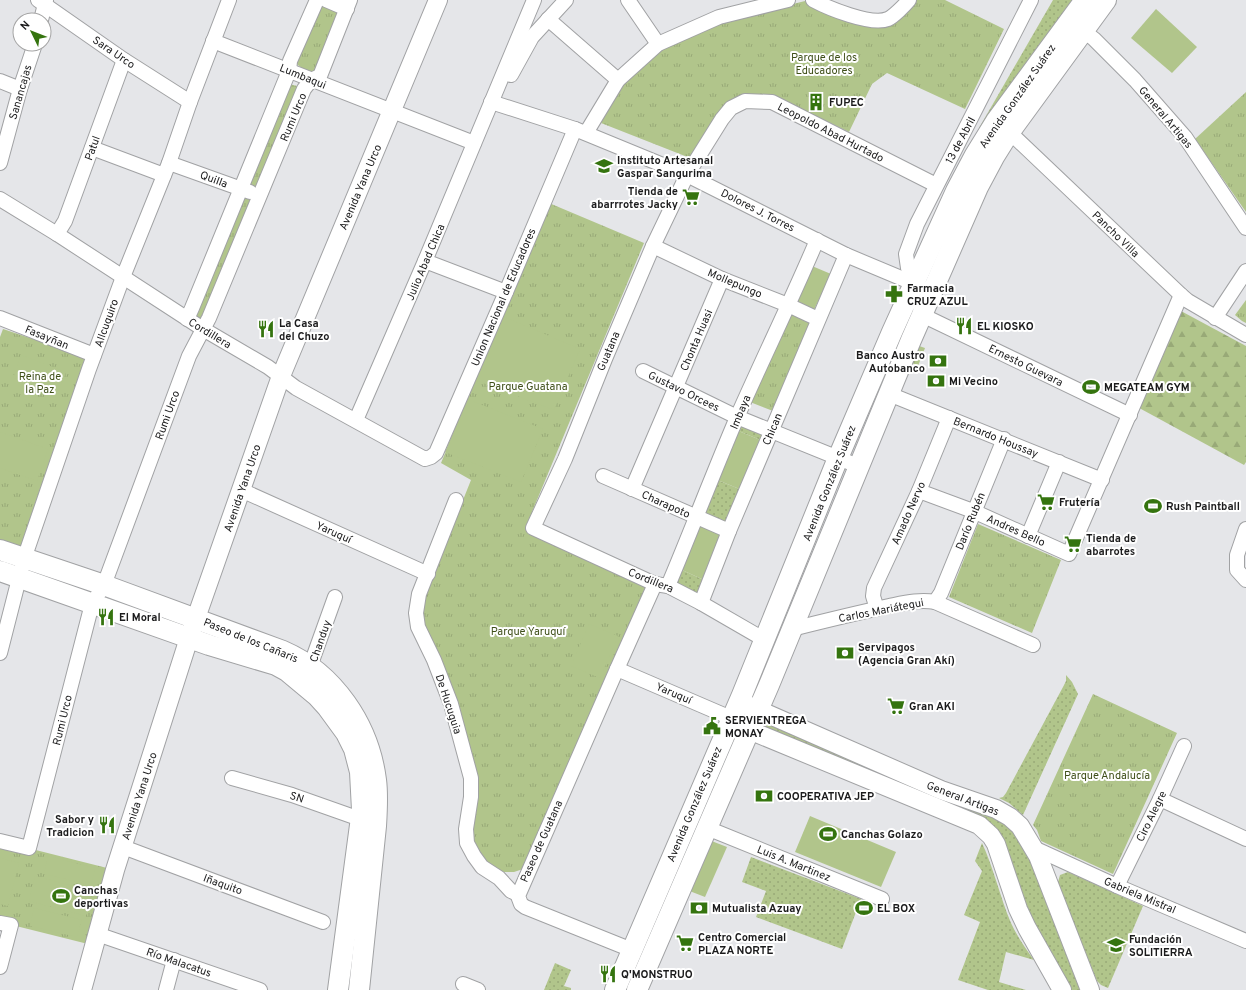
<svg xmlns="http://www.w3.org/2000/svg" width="1246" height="990" viewBox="0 0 1246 990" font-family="Overpass,sans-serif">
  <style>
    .grass { fill: url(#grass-dots) }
    .forest { fill: url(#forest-firs) }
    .park { fill: url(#park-tufts) }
    .garden { fill: #b1c58b }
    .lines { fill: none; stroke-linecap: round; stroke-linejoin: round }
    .minor-casing { stroke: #a1a2a4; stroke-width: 16 }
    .tertiary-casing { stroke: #a1a2a4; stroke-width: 20 }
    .secondary-casing { stroke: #a1a2a4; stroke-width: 22 }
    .minor { stroke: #fff; stroke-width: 14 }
    .tertiary { stroke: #fff; stroke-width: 18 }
    .secondary { stroke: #fff; stroke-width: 20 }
    .labels { text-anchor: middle; stroke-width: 4; stroke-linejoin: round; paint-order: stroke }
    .street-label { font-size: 11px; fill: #1b1b1c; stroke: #fff }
    .park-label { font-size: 11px; fill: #3f4f19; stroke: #fff }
    .poi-label { font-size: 11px; font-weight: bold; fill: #1b1b1c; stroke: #fff; text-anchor: start }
  </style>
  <defs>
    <pattern id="grass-dots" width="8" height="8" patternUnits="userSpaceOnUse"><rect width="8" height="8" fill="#b1c58b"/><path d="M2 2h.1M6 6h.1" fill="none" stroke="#98a977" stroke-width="1.8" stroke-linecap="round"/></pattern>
    <pattern id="forest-firs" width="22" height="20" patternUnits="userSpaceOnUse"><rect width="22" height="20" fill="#b1c58b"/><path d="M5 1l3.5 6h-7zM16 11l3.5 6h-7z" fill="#98a977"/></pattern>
    <pattern id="park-tufts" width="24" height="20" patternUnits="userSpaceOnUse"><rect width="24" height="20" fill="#b1c58b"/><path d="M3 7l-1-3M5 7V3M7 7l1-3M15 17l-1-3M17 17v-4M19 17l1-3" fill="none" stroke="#98a977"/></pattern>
  </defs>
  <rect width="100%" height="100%" fill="#e5e6e9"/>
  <!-- grass -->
  <g class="grass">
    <polygon points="1053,0 1077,0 984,130 979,128"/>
    <polygon points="919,346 925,348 918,366 912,363"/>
    <polygon points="740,421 767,433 763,441 736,430"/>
    <polygon points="715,479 742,490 727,526 700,514"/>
    <polygon points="682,570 704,580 698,594 676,584"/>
    <polygon points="1066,675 1072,682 1078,694 1023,815 1009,803 999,798 1003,797 1006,793 1063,687 1066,681"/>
    <polygon points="766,718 896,777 894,785 761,729"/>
    <polygon points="942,796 1003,820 1024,841 1081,990 1070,990 1030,920 1007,856 940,801"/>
    <path d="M982,843C994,869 1000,897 1011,923C1017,936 1025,948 1034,960L1006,952L999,982L1026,990H988L958,980L980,922L964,915L982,871L975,861Z"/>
    <polygon points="751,857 861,899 842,949 756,917 766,891 742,882"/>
    <polygon points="1068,872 1143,906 1108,988 1101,985 1097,981 1060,890 1058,882 1060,875"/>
    <polygon points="555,963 571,970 564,986 571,988 571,990 544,990"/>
  </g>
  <!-- forest -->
  <polygon class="forest" points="1181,311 1246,346 1246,462 1244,465 1130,403"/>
  <!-- park -->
  <g class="park">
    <polygon points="912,0 945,0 1004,29 965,109 887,73 872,84 849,132 775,96 743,97 690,158 601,123 618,89 661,48 697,28 805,1 876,23"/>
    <path d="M321,4L340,11L316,71C308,72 300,68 295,62Z"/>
    <polygon points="289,84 301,87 205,316 200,320 195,317"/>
    <polygon points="1246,92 1246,212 1195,139"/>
    <polygon points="549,203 644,243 532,512 536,515 530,529 651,585 523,869 514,872 504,872 494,869 485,863 472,842 474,797 423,626 421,605 471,480 441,463"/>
    <polygon points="1246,300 1246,323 1242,321 1235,315"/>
    <polygon points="789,312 811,323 773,411 750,402"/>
    <polygon points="3,329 90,358 24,551 0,543 0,337"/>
    <polygon points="978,524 1061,560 1032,633 949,597"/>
    <polygon points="1093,694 1177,733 1113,874 1041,841 1037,830 1033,825"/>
    <polygon points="0,841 111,869 92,945 0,922"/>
  </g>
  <!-- garden -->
  <g class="garden">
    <polygon points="1156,9 1197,47 1172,73 1131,38"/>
    <polygon points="812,266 831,274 813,312 795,304"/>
    <polygon points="502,316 580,349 554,410 475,380"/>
    <polygon points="21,355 66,372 58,394 13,378"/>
    <polygon points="467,399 543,429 521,482 445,452"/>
    <polygon points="736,430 763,441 742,490 715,479"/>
    <polygon points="0,432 48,449 37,481 0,468"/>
    <polygon points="700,525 723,534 704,580 682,570"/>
    <polygon points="589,624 618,636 600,678 571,666"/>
    <polygon points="810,816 896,852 881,887 795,852"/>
    <polygon points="709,840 727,847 705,897 687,890"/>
    <polygon points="48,856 95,868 91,885 44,874"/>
    <polygon points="0,858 19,863 8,906 0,904"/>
    <polygon points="35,876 93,891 86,916 29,901"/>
    <polygon points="34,908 82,920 77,937 30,926"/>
  </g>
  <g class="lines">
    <!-- minor casing -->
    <g class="minor-casing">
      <g id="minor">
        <polyline points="38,0 124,60 190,102"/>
        <polyline points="326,0 347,9"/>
        <polyline points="628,0 658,44"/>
        <path d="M813,0C828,8 871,26 888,19C893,17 905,5 909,0"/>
        <polyline points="548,19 618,80"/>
        <polyline points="41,20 46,0"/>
        <polyline points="1076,25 1094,39 1135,80 1185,137 1246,228"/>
        <polyline points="213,41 474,143"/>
        <polyline points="511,75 532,37 566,0"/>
        <polyline points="0,81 20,89"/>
        <polyline points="491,102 575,129 687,175 846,255 920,286"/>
        <polyline points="1003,126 1181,295 1188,301 1246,335"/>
        <polyline points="586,133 618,80 658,44 719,17 788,0"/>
        <polyline points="92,148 164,175"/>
        <polyline points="0,163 20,89 35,44"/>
        <polyline points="169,163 250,192"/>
        <polyline points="0,199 57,234 203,329 268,367 296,388 425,459 431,457 436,453 506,292 575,129"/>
        <polyline points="57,234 65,221 124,60"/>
        <polyline points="653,246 722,279 788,305 818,319"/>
        <polyline points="425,261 506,292"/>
        <polyline points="915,286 908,268 906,254 917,224 1031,0"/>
        <polyline points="920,307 922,315 1130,415"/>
        <polyline points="0,318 94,355"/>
        <polyline points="1215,318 1246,271"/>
        <polyline points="187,319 192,308 289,71 290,61 317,0"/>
        <polyline points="643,371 737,417 858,466"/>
        <polyline points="889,394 1102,480"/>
        <polyline points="356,420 425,261 534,0"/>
        <polyline points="603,476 729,531"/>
        <polyline points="632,489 722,279"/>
        <polyline points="241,490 428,574"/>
        <polyline points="919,491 973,511 1069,554 1181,295"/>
        <polyline points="456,500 419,594 416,613 418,627 434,660 451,704 471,778 471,797 466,829 467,843 474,856 482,867 499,878 511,891 518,894"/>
        <polyline points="1246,529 1237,555 1237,570 1246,580"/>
        <polyline points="1028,536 1059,462"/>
        <path d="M668,586C692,529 714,471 738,415C764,356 792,299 817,240"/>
        <polyline points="935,602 941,593 1004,439"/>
        <polyline points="701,603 729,531 846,255"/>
        <polyline points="877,609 873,596 874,588 919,491 949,418"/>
        <path d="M792,629C824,621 857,613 889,606C904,603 920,599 935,602L1033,645"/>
        <polyline points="765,640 701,603 668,586 655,584 533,528 565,459 605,359 653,246 687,175 722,119 731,108 745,101 772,102 936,185"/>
        <polyline points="0,653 24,559 89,369 123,277 169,163 190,102 229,0"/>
        <polyline points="617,669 731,718"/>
        <polyline points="307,675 335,597"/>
        <polyline points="232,778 292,795 360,819"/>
        <polyline points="1160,799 1246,839"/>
        <polyline points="707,828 882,899"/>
        <polyline points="0,841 29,848 92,604 104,585 189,356 209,318 304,89 311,80 320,76 350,0"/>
        <polyline points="123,847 323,922"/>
        <polyline points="1034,848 1117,886 1246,941"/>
        <polyline points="1117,886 1160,799 1184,746"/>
        <polyline points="0,923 11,925 0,967"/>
        <polyline points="97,934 260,990"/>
        <polyline points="632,950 525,907 521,904 518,896 617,669 655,584"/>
        <polyline points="463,984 478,990"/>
        <polyline points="166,990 174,960"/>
      </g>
    </g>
    <!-- tertiary casing -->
    <g class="tertiary-casing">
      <g id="tertiary">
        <polyline points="745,704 941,790 996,809 1010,817 1020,826 1038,856 1090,990"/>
        <polyline points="737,722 749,730 979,825 991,836 996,844 1018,909 1027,928 1062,990"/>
        <polyline points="82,990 115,870 189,638 281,376 438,0"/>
      </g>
    </g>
    <!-- secondary casing -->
    <g class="secondary-casing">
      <g id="secondary">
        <path d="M0,550L104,585L283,651C334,673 369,725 376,780C378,795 377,810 376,826L359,990"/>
        <polyline points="0,571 209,645 276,665 287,671 317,696 327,707 346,733 354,749 360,772 362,810 338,990"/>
        <polyline points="615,990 742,695 838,458 892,332 956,191 975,155 996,121 1085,0"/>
        <polyline points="637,990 769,685 911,340 978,187 994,157 1009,133 1106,0"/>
      </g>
    </g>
    <!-- minor -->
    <use href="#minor" class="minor"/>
    <!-- tertiary -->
    <use href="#tertiary" class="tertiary"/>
    <!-- secondary -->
    <use href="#secondary" class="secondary"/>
  </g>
  <!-- icons -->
  <defs>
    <g id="building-bare" transform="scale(1.38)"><path d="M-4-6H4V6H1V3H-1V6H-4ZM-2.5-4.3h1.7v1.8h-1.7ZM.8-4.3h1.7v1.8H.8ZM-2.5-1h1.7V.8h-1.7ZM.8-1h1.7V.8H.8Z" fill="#35740f" stroke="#fff" stroke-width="2.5" paint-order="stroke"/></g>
    <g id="school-bare" transform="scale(1.38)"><path d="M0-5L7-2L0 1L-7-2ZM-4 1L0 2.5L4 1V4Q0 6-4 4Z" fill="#35740f" stroke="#fff" stroke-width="2.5" paint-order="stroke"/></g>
    <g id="supermarket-bare" transform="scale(1.38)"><path d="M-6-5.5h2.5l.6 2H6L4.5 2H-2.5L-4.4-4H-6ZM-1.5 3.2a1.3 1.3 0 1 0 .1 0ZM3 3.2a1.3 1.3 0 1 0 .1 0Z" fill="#35740f" stroke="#fff" stroke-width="2.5" paint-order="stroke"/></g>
    <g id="pharmacy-bare" transform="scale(1.38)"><path d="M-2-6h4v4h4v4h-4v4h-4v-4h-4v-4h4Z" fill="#35740f" stroke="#fff" stroke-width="2.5" paint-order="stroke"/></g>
    <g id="restaurant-bare" transform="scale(1.38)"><path d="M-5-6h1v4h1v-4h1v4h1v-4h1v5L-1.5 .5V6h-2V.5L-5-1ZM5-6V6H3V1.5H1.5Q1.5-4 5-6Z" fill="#35740f" stroke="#fff" stroke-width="2.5" paint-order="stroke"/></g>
    <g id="bank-bare" transform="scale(1.38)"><path d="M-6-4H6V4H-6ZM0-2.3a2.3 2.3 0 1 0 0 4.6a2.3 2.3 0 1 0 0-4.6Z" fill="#35740f" stroke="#fff" stroke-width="2.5" paint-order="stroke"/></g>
    <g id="stadium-bare" transform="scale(1.38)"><path d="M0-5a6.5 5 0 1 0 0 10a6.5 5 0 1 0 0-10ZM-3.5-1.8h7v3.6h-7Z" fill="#35740f" stroke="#fff" stroke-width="2.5" paint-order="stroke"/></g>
    <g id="civic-bare" transform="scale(1.38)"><path d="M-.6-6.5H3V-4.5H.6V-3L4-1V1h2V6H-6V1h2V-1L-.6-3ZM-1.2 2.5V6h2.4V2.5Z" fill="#35740f" stroke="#fff" stroke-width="2.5" paint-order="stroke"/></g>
  </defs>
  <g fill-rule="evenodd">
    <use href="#building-bare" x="816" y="102"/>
    <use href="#school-bare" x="604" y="166"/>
    <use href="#supermarket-bare" x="691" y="197"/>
    <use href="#pharmacy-bare" x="894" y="294"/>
    <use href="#restaurant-bare" x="964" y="326"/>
    <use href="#restaurant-bare" x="266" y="329"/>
    <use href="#bank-bare" x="938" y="361"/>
    <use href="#bank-bare" x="936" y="381"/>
    <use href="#stadium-bare" x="1091" y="387"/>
    <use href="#supermarket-bare" x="1046" y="502"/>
    <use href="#stadium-bare" x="1153" y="506"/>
    <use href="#supermarket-bare" x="1073" y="544"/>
    <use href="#restaurant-bare" x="106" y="617"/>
    <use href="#bank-bare" x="845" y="653"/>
    <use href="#supermarket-bare" x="896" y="706"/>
    <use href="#civic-bare" x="712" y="726"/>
    <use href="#bank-bare" x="764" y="796"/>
    <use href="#restaurant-bare" x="107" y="825"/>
    <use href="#stadium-bare" x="828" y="834"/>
    <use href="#stadium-bare" x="61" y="896"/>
    <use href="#bank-bare" x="699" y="908"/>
    <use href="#stadium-bare" x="864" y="908"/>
    <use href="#supermarket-bare" x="685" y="943"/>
    <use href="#school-bare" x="1116" y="945"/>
    <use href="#restaurant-bare" x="608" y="974"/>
  </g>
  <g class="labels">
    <!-- street labels -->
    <g class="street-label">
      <text transform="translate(114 52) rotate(34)" y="4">Sara Urco</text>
      <text transform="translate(303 76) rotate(22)" y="4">Lumbaqui</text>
      <text transform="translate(20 92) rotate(-74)" y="4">Sanancajas</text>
      <text transform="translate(1017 96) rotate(-55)" y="4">Avenida González Suárez</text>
      <text transform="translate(293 117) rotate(-67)" y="4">Rumi Urco</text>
      <text transform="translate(1166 117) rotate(50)" y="4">General Artigas</text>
      <text transform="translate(831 132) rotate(27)" y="4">Leopoldo Abad Hurtado</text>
      <text transform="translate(960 140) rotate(-62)" y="4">13 de Abril</text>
      <text transform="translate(92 148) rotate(-70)" y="4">Patul</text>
      <text transform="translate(214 179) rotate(20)" y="4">Quilla</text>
      <text transform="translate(360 187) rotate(-67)" y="4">Avenida Yana Urco</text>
      <text transform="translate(758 210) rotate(27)" y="4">Dolores J. Torres</text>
      <text transform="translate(1116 234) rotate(44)" y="4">Pancho Villa</text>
      <text transform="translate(425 262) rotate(-67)" y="4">Julio Abad Chica</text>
      <text transform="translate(735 283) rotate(23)" y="4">Mollepungo</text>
      <text transform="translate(503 297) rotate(-67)" y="4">Union Nacional de Educadores</text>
      <text transform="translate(106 323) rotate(-70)" y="4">Allcuquiro</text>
      <text transform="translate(210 333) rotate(31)" y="4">Cordillera</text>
      <text transform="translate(47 337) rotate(22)" y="4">Fasayñan</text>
      <text transform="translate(696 340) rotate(-67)" y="4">Chonta Huasi</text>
      <text transform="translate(608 351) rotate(-67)" y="4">Guatana</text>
      <text transform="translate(1026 365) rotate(26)" y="4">Ernesto Guevara</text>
      <text transform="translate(684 391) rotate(26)" y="4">Gustavo Orcees</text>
      <text transform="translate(740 412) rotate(-67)" y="4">Imbaya</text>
      <text transform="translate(167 415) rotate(-70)" y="4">Rumi Urco</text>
      <text transform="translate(772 429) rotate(-67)" y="4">Chican</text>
      <text transform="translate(996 437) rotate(22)" y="4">Bernardo Houssay</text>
      <text transform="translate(829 483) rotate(-68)" y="4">Avenida González Suárez</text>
      <text transform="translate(242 488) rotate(-71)" y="4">Avenida Yana Urco</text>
      <text transform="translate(666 504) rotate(24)" y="4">Charapoto</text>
      <text transform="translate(908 513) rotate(-66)" y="4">Amado Nervo</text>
      <text transform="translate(970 521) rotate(-68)" y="4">Darío Rubén</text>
      <text transform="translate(1016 530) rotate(24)" y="4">Andres Bello</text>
      <text transform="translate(334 532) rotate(24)" y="4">Yaruquí</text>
      <text transform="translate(651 580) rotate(22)" y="4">Cordillera</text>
      <text transform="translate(881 610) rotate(-11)" y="4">Carlos Mariátegui</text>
      <text transform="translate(251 640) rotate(22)" y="4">Paseo de los Cañaris</text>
      <text transform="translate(320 641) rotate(-71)" y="4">Chanduy</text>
      <text transform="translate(674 693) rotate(23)" y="4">Yaruquí</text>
      <text transform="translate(449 704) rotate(72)" y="4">De Hucuguia</text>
      <text transform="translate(62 720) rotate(-76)" y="4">Rumi Urco</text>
      <text transform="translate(139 796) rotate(-72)" y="4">Avenida Yana Urco</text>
      <text transform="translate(297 797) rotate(18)" y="4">SN</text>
      <text transform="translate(963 798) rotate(21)" y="4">General Artigas</text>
      <text transform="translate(694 804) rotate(-67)" y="4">Avenida González Suárez</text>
      <text transform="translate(1151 816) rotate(-64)" y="4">Ciro Alegre</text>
      <text transform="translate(541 841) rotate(-66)" y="4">Paseo de Guatana</text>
      <text transform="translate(794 863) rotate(22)" y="4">Luis A. Martinez</text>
      <text transform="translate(223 884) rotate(20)" y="4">Iñaquito</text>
      <text transform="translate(1140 895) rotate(23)" y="4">Gabriela Mistral</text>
      <text transform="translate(179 962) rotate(19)" y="4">Río Malacatus</text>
    </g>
    <!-- park labels -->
    <g class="park-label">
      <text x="824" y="61">Parque de los<tspan x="824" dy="13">Educadores</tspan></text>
      <text x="40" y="380">Reina de<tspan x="40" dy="13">la Paz</tspan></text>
      <text x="528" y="390">Parque Guatana</text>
      <text x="528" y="635">Parque Yaruquí</text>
      <text x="1107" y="779">Parque Andalucía</text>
    </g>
    <!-- poi labels -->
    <g class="poi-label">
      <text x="829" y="106">FUPEC</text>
      <text x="617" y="164">Instituto Artesanal<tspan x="617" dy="13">Gaspar Sangurima</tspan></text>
      <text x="678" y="195" text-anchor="end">Tienda de<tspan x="678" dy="13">abarrrotes Jacky</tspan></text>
      <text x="907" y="292">Farmacia<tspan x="907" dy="13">CRUZ AZUL</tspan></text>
      <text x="279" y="327">La Casa<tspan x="279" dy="13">del Chuzo</tspan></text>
      <text x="977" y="330">EL KIOSKO</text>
      <text x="925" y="359" text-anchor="end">Banco Austro<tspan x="925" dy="13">Autobanco</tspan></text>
      <text x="949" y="385">Mi Vecino</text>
      <text x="1104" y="391">MEGATEAM GYM</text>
      <text x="1059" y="506">Frutería</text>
      <text x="1166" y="510">Rush Paintball</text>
      <text x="1086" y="542">Tienda de<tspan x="1086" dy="13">abarrotes</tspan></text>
      <text x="119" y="621">El Moral</text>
      <text x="858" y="651">Servipagos<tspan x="858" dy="13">(Agencia Gran Akí)</tspan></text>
      <text x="909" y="710">Gran AKI</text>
      <text x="725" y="724">SERVIENTREGA<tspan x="725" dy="13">MONAY</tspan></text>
      <text x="777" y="800">COOPERATIVA JEP</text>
      <text x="94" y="823" text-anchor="end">Sabor y<tspan x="94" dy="13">Tradicion</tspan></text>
      <text x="841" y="838">Canchas Golazo</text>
      <text x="74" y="894">Canchas<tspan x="74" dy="13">deportivas</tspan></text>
      <text x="712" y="912">Mutualista Azuay</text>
      <text x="877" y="912">EL BOX</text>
      <text x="698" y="941">Centro Comercial<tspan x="698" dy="13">PLAZA NORTE</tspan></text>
      <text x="1129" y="943">Fundación<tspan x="1129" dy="13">SOLITIERRA</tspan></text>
      <text x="621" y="978">Q'MONSTRUO</text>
    </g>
  </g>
  <!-- north arrow -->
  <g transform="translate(32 32) rotate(313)"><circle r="19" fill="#ffffff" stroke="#a4a4a4"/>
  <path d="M0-3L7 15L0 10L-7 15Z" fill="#35740f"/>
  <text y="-6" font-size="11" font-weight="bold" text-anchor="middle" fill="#1b1b1c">N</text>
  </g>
</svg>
